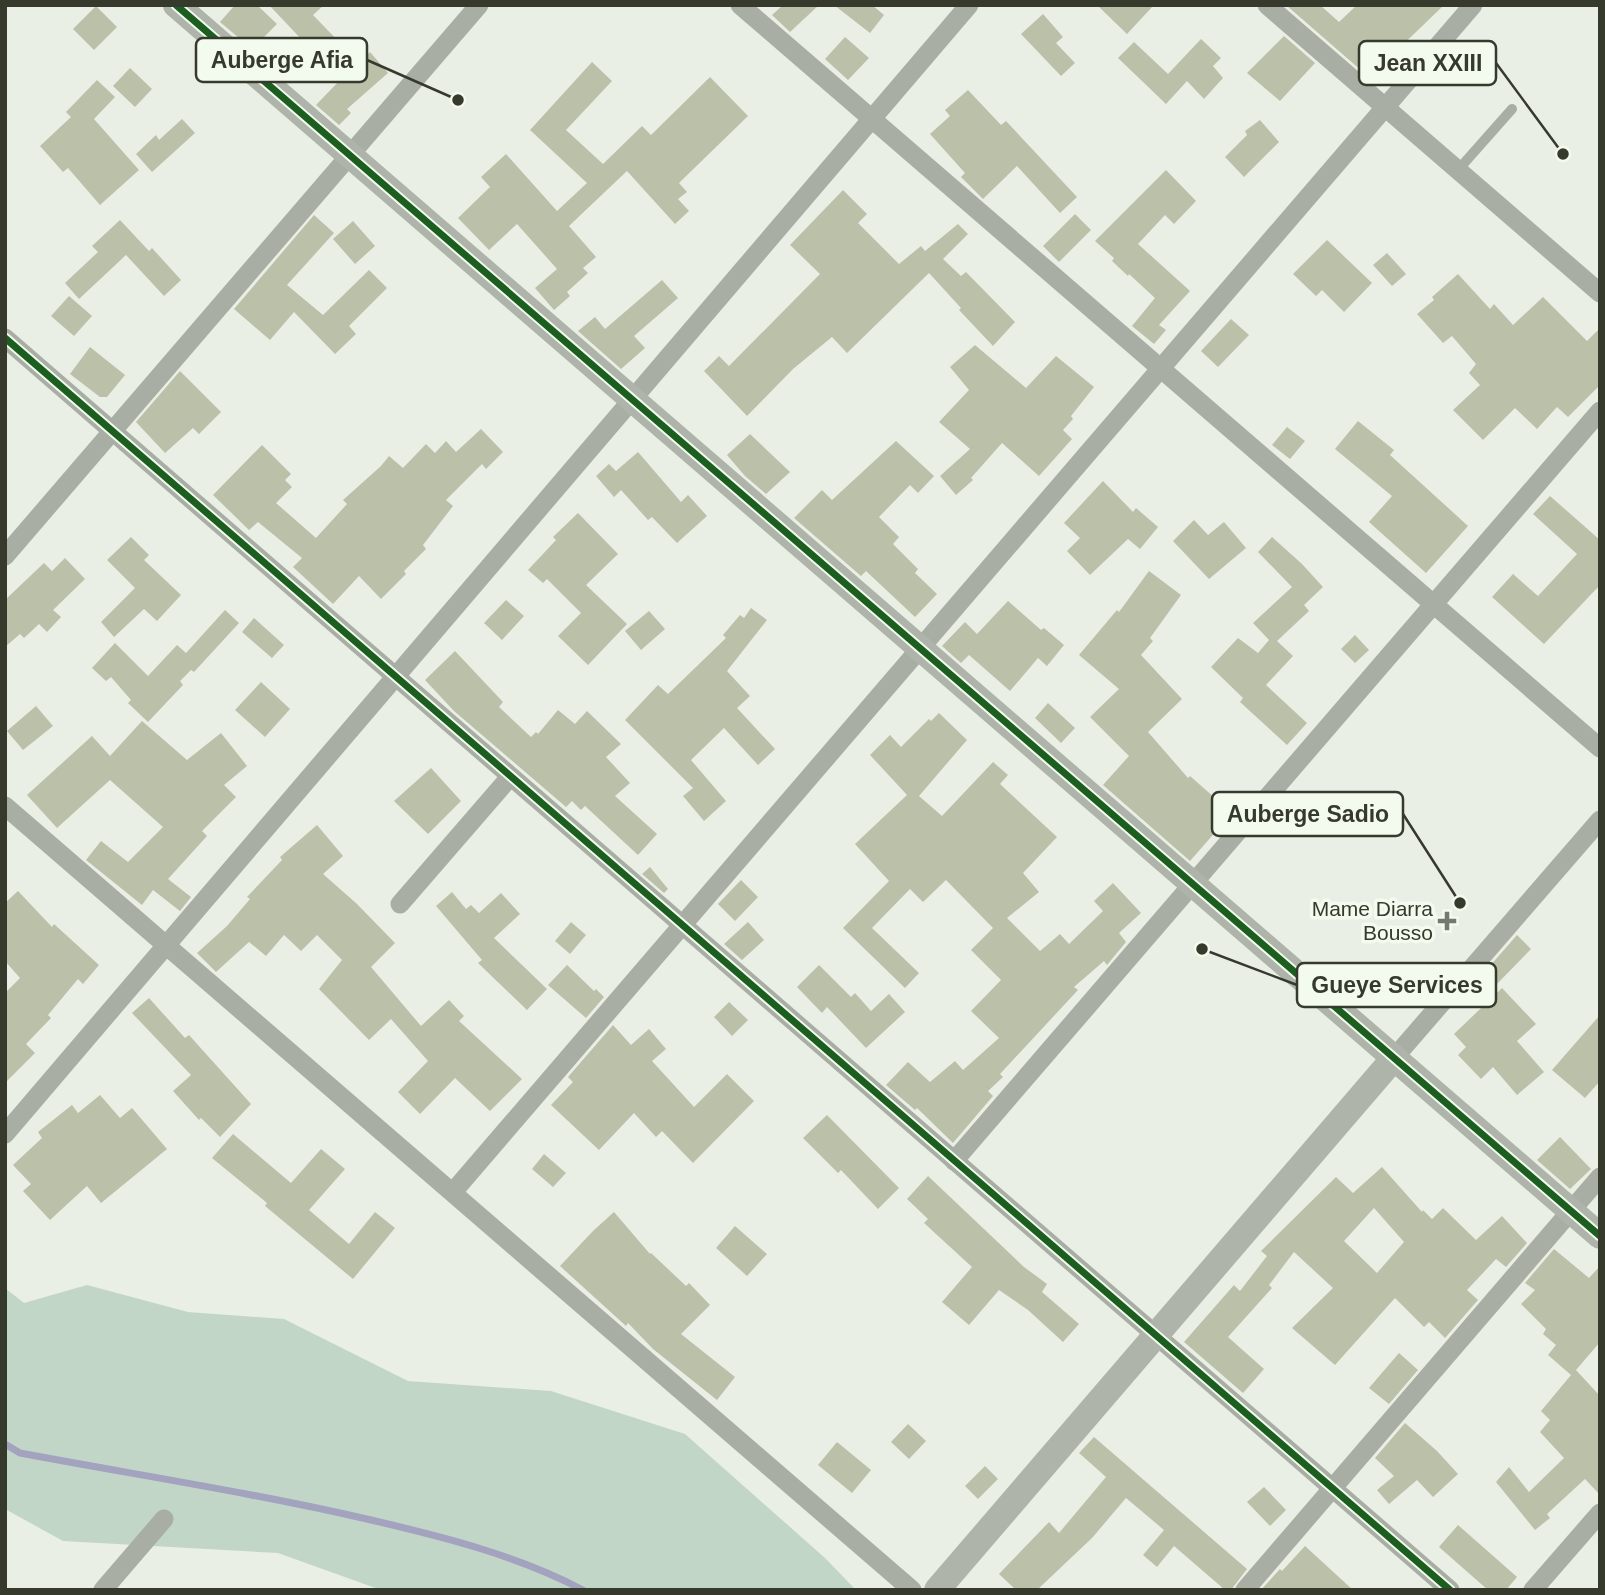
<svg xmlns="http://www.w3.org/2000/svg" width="1605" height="1595" viewBox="0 0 1605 1595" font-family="Arial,sans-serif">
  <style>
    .green { fill: #c2d6c7 }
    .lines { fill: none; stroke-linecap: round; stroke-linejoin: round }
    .stream { stroke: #a3a3c0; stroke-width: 7 }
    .building { fill: #bac1a8; fill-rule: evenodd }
    .lane { stroke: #a9aea5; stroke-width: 10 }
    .street { stroke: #a9aea5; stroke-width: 19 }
    .secondary { stroke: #afb4aa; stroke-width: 26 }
    .cycleway-casing { stroke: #f3faee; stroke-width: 11 }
    .cycleway { stroke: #1b5e20; stroke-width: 7 }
    .poi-dot { fill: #74796d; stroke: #f3faee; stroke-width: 2.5 }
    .labels { text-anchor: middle; stroke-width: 7; stroke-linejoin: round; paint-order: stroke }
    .poi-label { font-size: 21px; fill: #353a2c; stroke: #f3faee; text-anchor: end }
    .leader { fill: none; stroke: #353a2c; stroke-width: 2.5 }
    .callout-dot { fill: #353a2c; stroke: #f3faee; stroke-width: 2.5 }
    .callout { fill: #f3faee; stroke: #353a2c; stroke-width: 2.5 }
    .callout-label { font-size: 23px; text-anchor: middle; font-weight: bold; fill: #353a2c }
  </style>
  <rect width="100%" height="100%" fill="#eaefe6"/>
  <!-- green -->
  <polygon class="green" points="87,1285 188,1312 284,1319 408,1381 551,1391 685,1434 825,1558 856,1590 381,1590 278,1553 63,1541 5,1509 5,1288 24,1303"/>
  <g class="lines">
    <!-- stream -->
    <path class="stream" d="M5,1444L20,1453C137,1475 255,1493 371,1520C444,1537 516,1555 583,1590"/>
  </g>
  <!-- building -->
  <g class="building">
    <polygon points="235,5 257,5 277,24 252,49 220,22"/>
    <polygon points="269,5 324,5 313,15 341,44 349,38 365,57 370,52 388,73 347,109 351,113 339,125 316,105 340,80"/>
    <polygon points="783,5 819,5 790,32 772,15"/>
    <polygon points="834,5 872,5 884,15 870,33"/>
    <polygon points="1097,5 1154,5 1127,34"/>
    <polygon points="1286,5 1320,5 1339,22 1357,5 1444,5 1388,59 1395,66 1378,85"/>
    <polygon points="96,6 117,27 94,50 73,29"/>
    <polygon points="1043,14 1063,37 1056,43 1075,63 1061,76 1021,34"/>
    <polygon points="1284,36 1315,63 1280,101 1247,73"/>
    <polygon points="845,37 869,58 848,80 825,59"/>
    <polygon points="1201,39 1221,58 1213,66 1223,78 1204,99 1187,81 1166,104 1118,58 1134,42 1168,74"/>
    <polygon points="592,62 612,81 566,130 603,164 642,126 651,135 710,77 748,116 679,183 687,192 678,199 689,211 675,224 627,171 569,226 596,257 583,268 588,273 567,292 570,296 554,310 535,288 557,269 517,224 489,250 458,218 490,187 481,177 506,154 557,211 587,183 530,130"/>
    <polygon points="130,68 152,89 135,107 113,86"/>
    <polygon points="97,80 115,97 94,119 139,170 100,205 68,168 63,172 40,146 71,117 66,112"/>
    <polygon points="968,90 1001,125 1006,121 1077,197 1060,213 1017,166 983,199 961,177 965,173 930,134 950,116 945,110"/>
    <polygon points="182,119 195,133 152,172 136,154 156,135 159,140"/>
    <polygon points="1260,120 1279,142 1244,177 1225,157 1247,135 1245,131"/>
    <polygon points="1166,170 1196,201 1174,224 1165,215 1138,244 1190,291 1159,325 1166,330 1154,344 1132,326 1155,298 1129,274 1128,276 1112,261 1114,258 1095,241"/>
    <polygon points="843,190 867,214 858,223 899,264 921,246 925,251 958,224 968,234 943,259 961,276 966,272 1015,322 993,346 959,310 961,308 929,273 847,353 832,337 793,369 747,416 704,371 719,356 729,366 820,274 790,245"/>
    <polygon points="1075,214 1091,230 1059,262 1043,246"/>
    <polygon points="314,215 334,233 287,285 323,315 369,270 387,288 349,326 356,334 335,354 294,312 270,340 234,309"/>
    <polygon points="120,220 149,251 152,248 181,280 164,296 126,255 79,299 65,283 98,252 92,246"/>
    <polygon points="353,221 375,246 355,264 333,239"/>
    <polygon points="1327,240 1372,283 1344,312 1322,290 1316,296 1293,274"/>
    <polygon points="1387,253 1406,274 1392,286 1373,265"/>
    <polygon points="1458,274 1490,309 1494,304 1513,325 1543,297 1587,341 1600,328 1600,385 1568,417 1557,407 1537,429 1515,408 1483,440 1453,410 1480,385 1469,373 1476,364 1452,336 1443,343 1417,314 1434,300 1432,297"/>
    <polygon points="662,280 678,298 634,336 645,348 621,369 578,331 595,317 605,329"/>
    <polygon points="69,296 92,316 74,336 51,316"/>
    <polygon points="1231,319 1249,335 1218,367 1201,351"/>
    <polygon points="975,345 1026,388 1056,356 1094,387 1071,416 1073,419 1063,430 1072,439 1039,476 1002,443 971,478 973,480 956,495 940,476 970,449 939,422 969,390 950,367"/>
    <polygon points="90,347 125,375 107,397 100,397 70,374"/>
    <polygon points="180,371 221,412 199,434 193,428 165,453 136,422"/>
    <polygon points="1358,421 1394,450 1390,455 1468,526 1426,573 1369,522 1392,496 1335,449"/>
    <polygon points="1287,427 1305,441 1290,459 1272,445"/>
    <polygon points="481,429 503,452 486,469 482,464 446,500 453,506 423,545 426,549 404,571 406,574 381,599 359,576 333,604 293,567 302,558 258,522 249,530 213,495 262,445 291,474 285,480 292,487 276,503 316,538 347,504 343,500 381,466 389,456 403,468 426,444 435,453 446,441 456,452"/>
    <polygon points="750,434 790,472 766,494 745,476 727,455"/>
    <polygon points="896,441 934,476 918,493 910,485 879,517 899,537 893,544 918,569 915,573 937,594 915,617 866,571 861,576 794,518 822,490 832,500"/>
    <polygon points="638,452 681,502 688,495 707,516 677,543 652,517 648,520 621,490 614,497 596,476 609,464 616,471"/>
    <polygon points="1103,481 1133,512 1136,508 1158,527 1140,549 1128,539 1090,575 1067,551 1080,538 1064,523"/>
    <polygon points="1550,496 1600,540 1600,585 1544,644 1492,597 1513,574 1538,596 1577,554 1533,514"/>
    <polygon points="578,513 618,554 586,585 627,624 588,665 558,636 581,613 547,579 543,583 528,570 556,540 553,537"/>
    <polygon points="1194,520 1208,535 1224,522 1246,548 1209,579 1173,541"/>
    <polygon points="131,537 149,555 144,560 181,595 157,621 144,609 114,637 101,622 135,588 107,560"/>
    <polygon points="1272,537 1302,564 1323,587 1304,605 1309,611 1277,641 1293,656 1266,685 1307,723 1287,745 1240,702 1243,698 1211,667 1238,638 1258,653 1269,640 1253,623 1292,587 1258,552"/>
    <polygon points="65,558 85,579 53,610 61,617 47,632 39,624 24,638 20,634 5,647 5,600 44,563 52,571"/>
    <polygon points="1149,571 1181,595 1150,638 1153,641 1141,655 1182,699 1148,732 1188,778 1190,776 1232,813 1190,861 1103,785 1129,756 1090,717 1119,689 1079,655 1117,610 1119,612"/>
    <polygon points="506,600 524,616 502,640 484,623"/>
    <polygon points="1008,601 1041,630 1044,628 1064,645 1047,666 1038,658 1010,691 969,655 961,663 942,646 965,622 977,634"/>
    <polygon points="751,608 767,620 727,671 750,696 737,708 775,749 758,765 724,728 691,760 726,801 704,821 683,796 693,788 625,720 658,685 668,694 726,638 723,635 740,615 744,618"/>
    <polygon points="225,610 239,623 194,672 191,670 180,681 183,685 148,722 128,703 131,700 111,677 106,681 92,668 115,643 148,676 177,645 186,653"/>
    <polygon points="649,611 665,629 641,650 625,631"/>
    <polygon points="254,618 284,645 272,658 242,632"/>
    <polygon points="1355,635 1369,650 1355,663 1341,649"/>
    <polygon points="455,651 503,702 499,707 531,737 536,732 538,734 558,710 575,724 587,711 621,744 606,757 630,783 615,796 657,834 638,855 585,806 581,810 572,801 566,807 454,711 425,680"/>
    <polygon points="261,682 290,709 265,737 235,710"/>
    <polygon points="1048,703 1075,728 1061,743 1035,718"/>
    <polygon points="36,706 53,726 23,750 7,731"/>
    <polygon points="939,713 967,740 919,796 942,816 993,762 1008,775 1000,784 1057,837 1023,873 1039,892 1007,918 1040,951 1060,934 1069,944 1103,911 1094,901 1113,883 1141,913 1119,933 1126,942 1107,965 1104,961 1074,987 1078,990 1000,1074 1003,1077 988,1091 993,1096 953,1143 917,1108 915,1110 886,1085 908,1062 930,1082 955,1061 963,1070 999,1038 971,1011 1001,980 971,950 993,928 946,880 923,902 910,889 872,928 919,973 905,988 843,928 889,881 855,844 907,795 870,755 890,735 901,747 929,719 931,721"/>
    <polygon points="142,721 187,760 221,733 247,766 224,785 236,797 202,831 207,836 168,879 191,897 180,911 153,890 142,905 86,860 101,841 128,862 163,827 110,780 57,828 27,795 92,736 110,756"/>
    <polygon points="431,768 461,801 428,834 394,801"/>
    <polygon points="317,825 343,856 323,874 357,904 395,943 371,967 421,1026 449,1000 464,1016 459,1021 522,1079 490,1111 455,1078 420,1114 398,1092 428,1061 391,1019 369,1040 319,989 342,960 317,935 301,951 284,935 266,956 249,942 216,972 197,953 227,926 250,899 247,897 282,860 280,857"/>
    <polygon points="650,867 668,889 664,893 642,874"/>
    <polygon points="741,880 758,897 735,921 718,904"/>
    <polygon points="18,891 52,927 54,924 99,965 83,984 78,979 48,1015 51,1018 26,1044 35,1053 5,1083 5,993 20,978 5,961 5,903"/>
    <polygon points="452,892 466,909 471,905 479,913 501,893 520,914 494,938 547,989 527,1010 478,963 482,960 436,906"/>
    <polygon points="571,922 586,935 570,954 555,941"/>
    <polygon points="748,922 764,940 742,960 724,944"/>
    <polygon points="1517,935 1531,949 1494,987 1482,975"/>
    <polygon points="567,965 594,991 596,989 604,997 586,1018 548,985"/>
    <polygon points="819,965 851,997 855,993 871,1011 889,994 905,1012 866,1048 827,1007 822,1013 797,987"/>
    <polygon points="1502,988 1536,1024 1517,1041 1544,1072 1517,1095 1493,1067 1481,1079 1458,1055 1466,1047 1454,1034"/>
    <polygon points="149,998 185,1038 189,1035 251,1104 220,1137 201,1118 199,1120 173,1091 191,1075 132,1013"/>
    <polygon points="729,1002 748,1020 732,1036 714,1017"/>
    <polygon points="1600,1015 1600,1081 1585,1098 1552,1070"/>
    <polygon points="613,1025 631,1045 649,1029 666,1049 652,1061 694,1107 727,1074 754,1101 693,1163 662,1131 656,1137 634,1113 599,1150 551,1105 573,1082 568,1077"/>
    <polygon points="100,1095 120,1118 132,1108 167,1149 101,1203 87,1186 50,1220 23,1191 31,1184 13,1165 42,1138 38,1132 72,1105 78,1113"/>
    <polygon points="827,1115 899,1188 878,1209 841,1170 838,1173 803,1138"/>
    <polygon points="233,1134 291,1183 321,1149 345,1169 309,1210 349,1244 375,1212 395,1228 353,1279 265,1206 267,1203 212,1158"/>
    <polygon points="1560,1137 1591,1169 1570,1189 1537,1160"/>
    <polygon points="544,1154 566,1173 553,1187 532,1169"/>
    <path d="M1382,1167L1422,1212L1423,1210L1432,1219L1443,1208L1476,1240L1502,1216L1527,1243L1506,1267L1496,1259L1467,1290L1478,1300L1445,1338L1429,1322L1424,1327L1395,1298L1335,1365L1292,1328L1333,1288L1294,1252L1269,1285L1272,1288L1228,1337L1264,1369L1243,1393L1184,1342L1234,1285L1240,1291L1267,1256L1261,1251L1336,1177L1353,1193ZM1374,1208L1404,1242L1377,1273L1344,1241Z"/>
    <polygon points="928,1176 1024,1267 1047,1284 1042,1292 1079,1324 1063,1342 1028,1310 999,1290 969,1325 942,1302 972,1267 924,1223 928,1219 907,1199"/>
    <polygon points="614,1212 650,1254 651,1253 686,1286 689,1283 710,1305 681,1334 735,1377 717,1400 653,1349 628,1323 626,1326 560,1266 593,1231"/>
    <polygon points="735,1226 767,1254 747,1276 716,1248"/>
    <polygon points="1554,1249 1589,1278 1600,1266 1600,1342 1576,1370 1600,1396 1600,1495 1585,1479 1547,1514 1550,1518 1535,1530 1496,1482 1509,1467 1529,1492 1564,1458 1540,1432 1550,1420 1541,1411 1571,1375 1548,1355 1556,1345 1543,1334 1546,1329 1521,1304 1535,1290 1525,1283"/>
    <polygon points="1399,1353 1418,1370 1389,1404 1369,1388"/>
    <polygon points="1405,1423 1437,1451 1458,1474 1433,1497 1417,1480 1389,1504 1377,1490 1394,1476 1375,1458"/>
    <polygon points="908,1424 926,1441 909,1459 891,1442"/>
    <polygon points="1094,1437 1247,1569 1231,1590 1225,1590 1174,1546 1157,1567 1143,1555 1164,1530 1126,1498 1092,1538 1037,1590 1016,1590 999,1574 1049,1522 1059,1533 1106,1477 1079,1453"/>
    <polygon points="837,1442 871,1470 852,1493 818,1465"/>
    <polygon points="985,1466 998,1479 978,1499 965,1486"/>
    <polygon points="1264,1487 1286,1510 1270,1526 1247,1502"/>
    <polygon points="1458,1525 1517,1577 1506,1590 1488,1590 1439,1547"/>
    <polygon points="1305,1546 1353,1590 1261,1590 1280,1569 1282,1571"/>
  </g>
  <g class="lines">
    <!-- lane -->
    <polyline class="lane" points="1458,170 1512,109"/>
    <!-- street -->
    <g class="street">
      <polyline points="740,5 1600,748"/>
      <polyline points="1267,5 1600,293"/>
      <polyline points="5,338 1450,1590"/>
      <polyline points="5,556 479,5"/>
      <polyline points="5,806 912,1590"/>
      <polyline points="400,904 510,777"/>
      <polyline points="1394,1058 1600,820"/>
      <polyline points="5,1134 969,5"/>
      <polyline points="954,1161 1600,411"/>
      <polyline points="453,1192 1473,5"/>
      <polyline points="103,1590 164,1519"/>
      <polyline points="1245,1590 1600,1177"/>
      <polyline points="1533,1590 1600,1513"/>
    </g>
    <!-- secondary -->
    <g class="secondary">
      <polyline points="176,5 1600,1236"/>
      <polyline points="937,1590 1394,1058"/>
    </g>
    <!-- cycleway casing -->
    <g class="cycleway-casing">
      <g id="cycleway">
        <polyline points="176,5 1600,1236"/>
        <polyline points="5,338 1450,1590"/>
      </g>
    </g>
    <!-- cycleway -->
    <use href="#cycleway" class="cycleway"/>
  </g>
  <!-- markers -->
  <path class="poi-dot" d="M1443.5 910.5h7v7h7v7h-7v7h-7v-7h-7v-7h7z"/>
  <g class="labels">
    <!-- poi labels -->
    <g class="poi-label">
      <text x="1433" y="916">Mame Diarra<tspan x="1433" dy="24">Bousso</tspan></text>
    </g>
  </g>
  <!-- callouts -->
  <path class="leader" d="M458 100L367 60M1563 154L1496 63M1460 903L1403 814M1202 949L1297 985"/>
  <g class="callout-dot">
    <circle cx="458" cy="100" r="7"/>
    <circle cx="1563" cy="154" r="7"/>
    <circle cx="1460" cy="903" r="7"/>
    <circle cx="1202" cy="949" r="7"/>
  </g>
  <g class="callout">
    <rect x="196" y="38" width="171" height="44" rx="7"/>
    <rect x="1359" y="41" width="137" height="44" rx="7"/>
    <rect x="1212" y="792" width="191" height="44" rx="7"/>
    <rect x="1297" y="963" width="199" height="44" rx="7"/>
  </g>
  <g class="callout-label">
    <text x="282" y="68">Auberge Afia</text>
    <text x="1428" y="71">Jean XXIII</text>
    <text x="1308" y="822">Auberge Sadio</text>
    <text x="1397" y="993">Gueye Services</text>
  </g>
  <!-- border -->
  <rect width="1605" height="1595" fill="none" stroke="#353a2c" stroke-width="14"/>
</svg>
